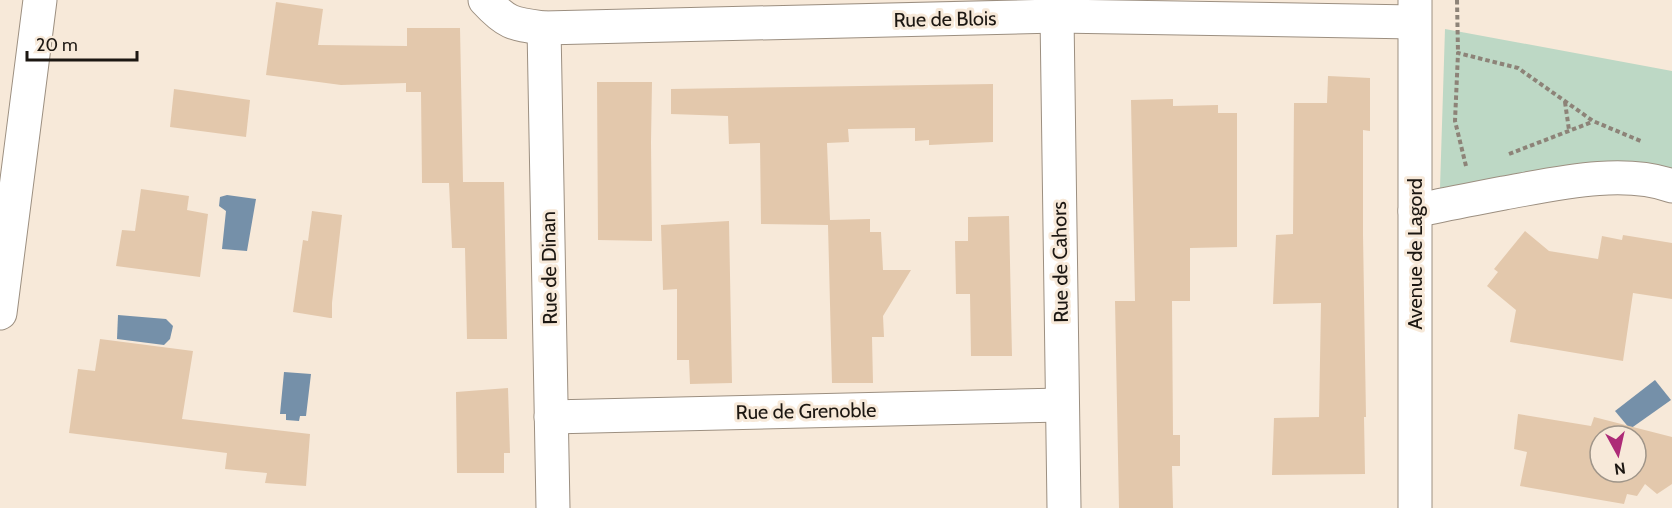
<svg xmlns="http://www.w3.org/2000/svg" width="1672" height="508" viewBox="0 0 1672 508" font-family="Cabin,sans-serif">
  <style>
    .green { fill: #bdd8c5 }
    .water { fill: #7590a9 }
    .building { fill: #e3c8ac; fill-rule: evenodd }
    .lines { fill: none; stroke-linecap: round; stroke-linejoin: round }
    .minor-casing { stroke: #9c8f80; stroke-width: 35 }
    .path { stroke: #8d8378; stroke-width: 4; stroke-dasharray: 4.5 3; stroke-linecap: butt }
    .minor { stroke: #fff; stroke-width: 33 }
    .labels { text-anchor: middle; stroke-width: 6; stroke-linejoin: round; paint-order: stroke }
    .street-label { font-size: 20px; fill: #1c1712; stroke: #f7e9d9 }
  </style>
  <rect width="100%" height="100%" fill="#f7e9d9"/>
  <!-- green -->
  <polygon class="green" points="1445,29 1672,71 1672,173 1608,162 1440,188"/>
  <!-- water -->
  <g class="water">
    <polygon points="227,195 256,199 247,251 222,249 226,211 219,206 220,197"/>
    <polygon points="118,315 166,319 173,326 170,339 164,345 117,339"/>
    <polygon points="284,372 311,374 306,416 300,416 299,421 286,420 286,414 280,414"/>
    <polygon points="1655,380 1671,400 1630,429 1615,411"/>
  </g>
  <!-- building -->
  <g class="building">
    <polygon points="276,2 323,9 318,45 407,46 407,28 460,28 463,182 504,182 507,339 467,339 465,248 452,248 449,183 422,183 421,92 406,92 406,83 341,85 266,75"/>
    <polygon points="1328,76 1370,78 1370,131 1363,130 1363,235 1366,417 1364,417 1365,474 1272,475 1274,418 1319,417 1321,303 1273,304 1276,235 1293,234 1294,103 1327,103"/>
    <polygon points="597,82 652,82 651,142 652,241 598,240"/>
    <polygon points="993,84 993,142 929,145 929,140 915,141 915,128 848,129 849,142 827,143 830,220 870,219 870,232 881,232 883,270 911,270 883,316 884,337 872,337 873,383 832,383 828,225 761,224 760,143 729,144 728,116 671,114 671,89"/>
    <polygon points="174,89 250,100 246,137 170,127"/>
    <polygon points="1173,99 1173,106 1218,105 1218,113 1237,113 1237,247 1190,248 1190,301 1172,301 1173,435 1180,435 1180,466 1172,466 1173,508 1119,508 1115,301 1135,301 1131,100"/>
    <polygon points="141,189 189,196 187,210 208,214 200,277 116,266 122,230 135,231"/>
    <polygon points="312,211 342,215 332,303 332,318 330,318 293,312 303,240 308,241"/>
    <polygon points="1009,216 1012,356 971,356 970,294 956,294 955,241 968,241 968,217"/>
    <polygon points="729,221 732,383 690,384 689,360 677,360 677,289 663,290 661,225"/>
    <polygon points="1525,231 1549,251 1598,259 1602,236 1622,240 1623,235 1672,243 1672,299 1633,293 1623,361 1510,342 1516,310 1487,286 1498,272 1494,269"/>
    <polygon points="100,339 193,351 182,419 310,434 306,486 265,483 267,473 225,469 227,453 69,433 78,369 95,371"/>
    <polygon points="508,388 510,453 504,453 504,473 457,473 456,392"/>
    <path d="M1518,414L1591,426L1594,417L1672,437V484L1657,494L1645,484L1637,496L1627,494L1624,504L1520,486L1527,452L1514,449ZM1600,436H1636V472H1600Z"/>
  </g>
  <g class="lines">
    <!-- minor casing -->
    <g class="minor-casing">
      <g id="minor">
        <path d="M485,0C507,24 513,24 544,28L1057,16L1414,22"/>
        <polyline points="1415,0 1415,508"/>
        <polyline points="1057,16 1064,508"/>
        <polyline points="544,28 553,508"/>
        <path d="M1415,211C1444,204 1474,199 1504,193C1555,184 1622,168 1672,186"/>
        <polyline points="0,313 40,0"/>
        <polyline points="551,417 1062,405"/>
      </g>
    </g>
    <!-- path -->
    <g class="path">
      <polyline points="1457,0 1458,53"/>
      <polyline points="1565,102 1569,130"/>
      <polyline points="1509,154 1592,122"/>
      <polyline points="1466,166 1455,121 1458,53 1518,68 1593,121 1643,142"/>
    </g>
    <!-- minor -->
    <use href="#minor" class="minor"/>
  </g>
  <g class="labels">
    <!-- street labels -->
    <g class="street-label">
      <text transform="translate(945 19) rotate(-1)" y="7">Rue de Blois</text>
      <text transform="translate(1415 254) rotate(-90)" y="7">Avenue de Lagord</text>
      <text transform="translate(1060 262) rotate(-91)" y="7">Rue de Cahors</text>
      <text transform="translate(549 268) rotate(-91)" y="7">Rue de Dinan</text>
      <text transform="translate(806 411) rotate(-1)" y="7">Rue de Grenoble</text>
    </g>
  </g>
  <!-- north arrow -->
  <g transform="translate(1618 454) rotate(172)"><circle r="28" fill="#f7e9d9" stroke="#9f9589" stroke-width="1.5"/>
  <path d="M0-4.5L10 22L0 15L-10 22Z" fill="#ad2b77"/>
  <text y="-9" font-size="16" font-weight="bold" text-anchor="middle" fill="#1c1712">N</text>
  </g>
  <!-- scale -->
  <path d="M27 51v9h110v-9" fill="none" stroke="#1c1712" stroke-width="3"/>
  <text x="36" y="51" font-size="18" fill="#1c1712" stroke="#f7e9d9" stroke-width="4.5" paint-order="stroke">20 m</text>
</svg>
